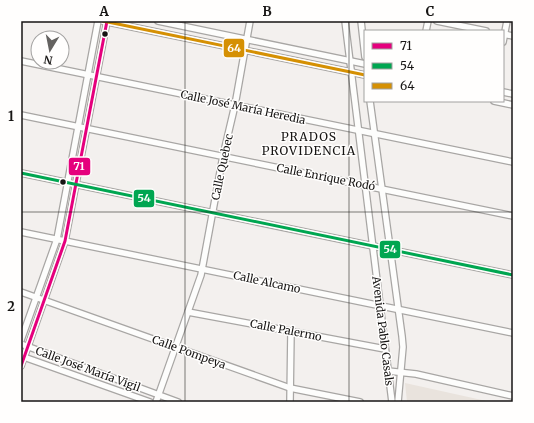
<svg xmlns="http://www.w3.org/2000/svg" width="534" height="423" viewBox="0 0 534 423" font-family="Merriweather,serif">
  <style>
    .built { fill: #e9e3dd }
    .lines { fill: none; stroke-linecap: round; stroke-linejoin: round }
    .minor-casing { stroke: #a8a6a4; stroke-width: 8 }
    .minor { stroke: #fdfdfc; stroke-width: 5.5 }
    .bus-1-casing { stroke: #fffefd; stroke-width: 6 }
    .bus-2-casing { stroke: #fffefd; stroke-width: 6 }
    .bus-3-casing { stroke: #fffefd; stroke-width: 6 }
    .bus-1 { stroke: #e5007d; stroke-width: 3 }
    .bus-2 { stroke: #00a651; stroke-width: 3 }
    .bus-3 { stroke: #d59003; stroke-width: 3 }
    .grid { fill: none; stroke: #171514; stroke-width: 1; stroke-opacity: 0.55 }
    .bus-dot { fill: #171514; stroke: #fffefd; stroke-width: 1.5 }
    .labels { text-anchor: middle; stroke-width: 3; stroke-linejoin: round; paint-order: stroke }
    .street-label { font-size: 11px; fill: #171514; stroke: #fffefd }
    .neighbourhood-label { font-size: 12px; letter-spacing: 1px; fill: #171514; stroke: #fffefd }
    .line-badge { stroke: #fffefd; stroke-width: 1.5 }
    .badge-label { font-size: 11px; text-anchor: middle; font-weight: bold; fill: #fff }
    .neatline { fill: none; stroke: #171514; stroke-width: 1.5 }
    .grid-label { font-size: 13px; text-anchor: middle; font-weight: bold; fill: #171514 }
  </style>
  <rect width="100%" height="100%" fill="#f3f0ee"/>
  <!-- built -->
  <polygon class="built" points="405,383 491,402 407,402"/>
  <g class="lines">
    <!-- minor casing -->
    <g class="minor-casing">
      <g id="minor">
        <polyline points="103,21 365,75"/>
        <polyline points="158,21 365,64"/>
        <polyline points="345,21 392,402"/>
        <polyline points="361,21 365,57"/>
        <polyline points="437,21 486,31"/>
        <polyline points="426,31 428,21"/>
        <polyline points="503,34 513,36"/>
        <polyline points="503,42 507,21"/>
        <polyline points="21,61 513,162"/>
        <polyline points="503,92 513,94"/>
        <polyline points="370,101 402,336 403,347 398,402"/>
        <polyline points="494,101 513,105"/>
        <polyline points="21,115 513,216"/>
        <polyline points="21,173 513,275"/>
        <polyline points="21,232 513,333"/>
        <polyline points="21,292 290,388 360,402"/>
        <polyline points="188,312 385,349"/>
        <polyline points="21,340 57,239 98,21"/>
        <polyline points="21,344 178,402"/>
        <polyline points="21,356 150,402"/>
        <polyline points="21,366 65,241 107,21"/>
        <polyline points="388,371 416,374 513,396"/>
        <polyline points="156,402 201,275 223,156 235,105 250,21"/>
        <polyline points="290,402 291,331"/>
      </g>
    </g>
    <!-- minor -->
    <use href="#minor" class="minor"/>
    <!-- bus-1 casing -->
    <g class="bus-1-casing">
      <polyline id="bus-1" points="21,366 65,241 107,21"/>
    </g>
    <!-- bus-2 casing -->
    <g class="bus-2-casing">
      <polyline id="bus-2" points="21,173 513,275"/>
    </g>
    <!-- bus-3 casing -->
    <g class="bus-3-casing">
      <polyline id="bus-3" points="103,21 365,75"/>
    </g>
    <!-- bus-1 -->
    <use href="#bus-1" class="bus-1"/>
    <!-- bus-2 -->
    <use href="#bus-2" class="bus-2"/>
    <!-- bus-3 -->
    <use href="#bus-3" class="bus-3"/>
  </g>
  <!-- grid -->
  <path class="grid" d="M185,21V402M349,21V402M21,212H513"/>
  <!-- markers -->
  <g class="bus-dot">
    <circle cx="105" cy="34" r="3.5"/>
    <circle cx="63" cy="182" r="3.5"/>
  </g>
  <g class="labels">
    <!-- street labels -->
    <g class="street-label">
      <text transform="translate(243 107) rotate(12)" y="4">Calle José María Heredia</text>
      <text transform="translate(222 167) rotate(-78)" y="4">Calle Quebec</text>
      <text transform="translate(326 177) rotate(11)" y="4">Calle Enrique Rodó</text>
      <text transform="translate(267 282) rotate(12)" y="4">Calle Alcamo</text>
      <text transform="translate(286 330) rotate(11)" y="4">Calle Palermo</text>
      <text transform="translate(383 331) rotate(83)" y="4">Avenida Pablo Casals</text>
      <text transform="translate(189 352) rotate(20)" y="4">Calle Pompeya</text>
      <text transform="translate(88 369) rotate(20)" y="4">Calle José María Vigil</text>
    </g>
    <!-- neighbourhood labels -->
    <g class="neighbourhood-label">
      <text x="309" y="141">PRADOS<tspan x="309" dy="14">PROVIDENCIA</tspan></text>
    </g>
  </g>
  <g class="line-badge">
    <rect x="223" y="38" width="22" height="20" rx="4" fill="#d59003"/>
    <rect x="68" y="157" width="23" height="19" rx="4" fill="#e5007d"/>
    <rect x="133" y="189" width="22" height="19" rx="4" fill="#00a651"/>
    <rect x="379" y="240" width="22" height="19" rx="4" fill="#00a651"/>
  </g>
  <g class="badge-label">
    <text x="234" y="52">64</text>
    <text x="79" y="170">71</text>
    <text x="144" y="202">54</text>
    <text x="390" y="253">54</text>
  </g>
  <!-- border -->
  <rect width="534" height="423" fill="none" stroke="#fffefd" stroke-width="44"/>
  <!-- legend -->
  <rect x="364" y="30" width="140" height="72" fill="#fffefd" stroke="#a2a1a0"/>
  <rect x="372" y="43" width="20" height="6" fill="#e5007d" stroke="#a2a1a0"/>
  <text x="400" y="50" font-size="12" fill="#171514">71</text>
  <rect x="372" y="63" width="20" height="6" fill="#00a651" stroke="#a2a1a0"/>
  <text x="400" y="70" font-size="12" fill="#171514">54</text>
  <rect x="372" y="83" width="20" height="6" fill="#d59003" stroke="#a2a1a0"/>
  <text x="400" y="90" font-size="12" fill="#171514">64</text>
  <!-- north arrow -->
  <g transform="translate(50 50) rotate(190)"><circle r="19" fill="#fffefd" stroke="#a2a1a0"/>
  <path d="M0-3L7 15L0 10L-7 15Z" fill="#646260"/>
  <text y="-6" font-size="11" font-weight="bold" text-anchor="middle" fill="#171514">N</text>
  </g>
  <rect x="22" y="22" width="490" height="379" class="neatline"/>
  <g class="grid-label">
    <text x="104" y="16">A</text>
    <text x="267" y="16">B</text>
    <text x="430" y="16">C</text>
    <text x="11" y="121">1</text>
    <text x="11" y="311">2</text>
  </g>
</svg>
